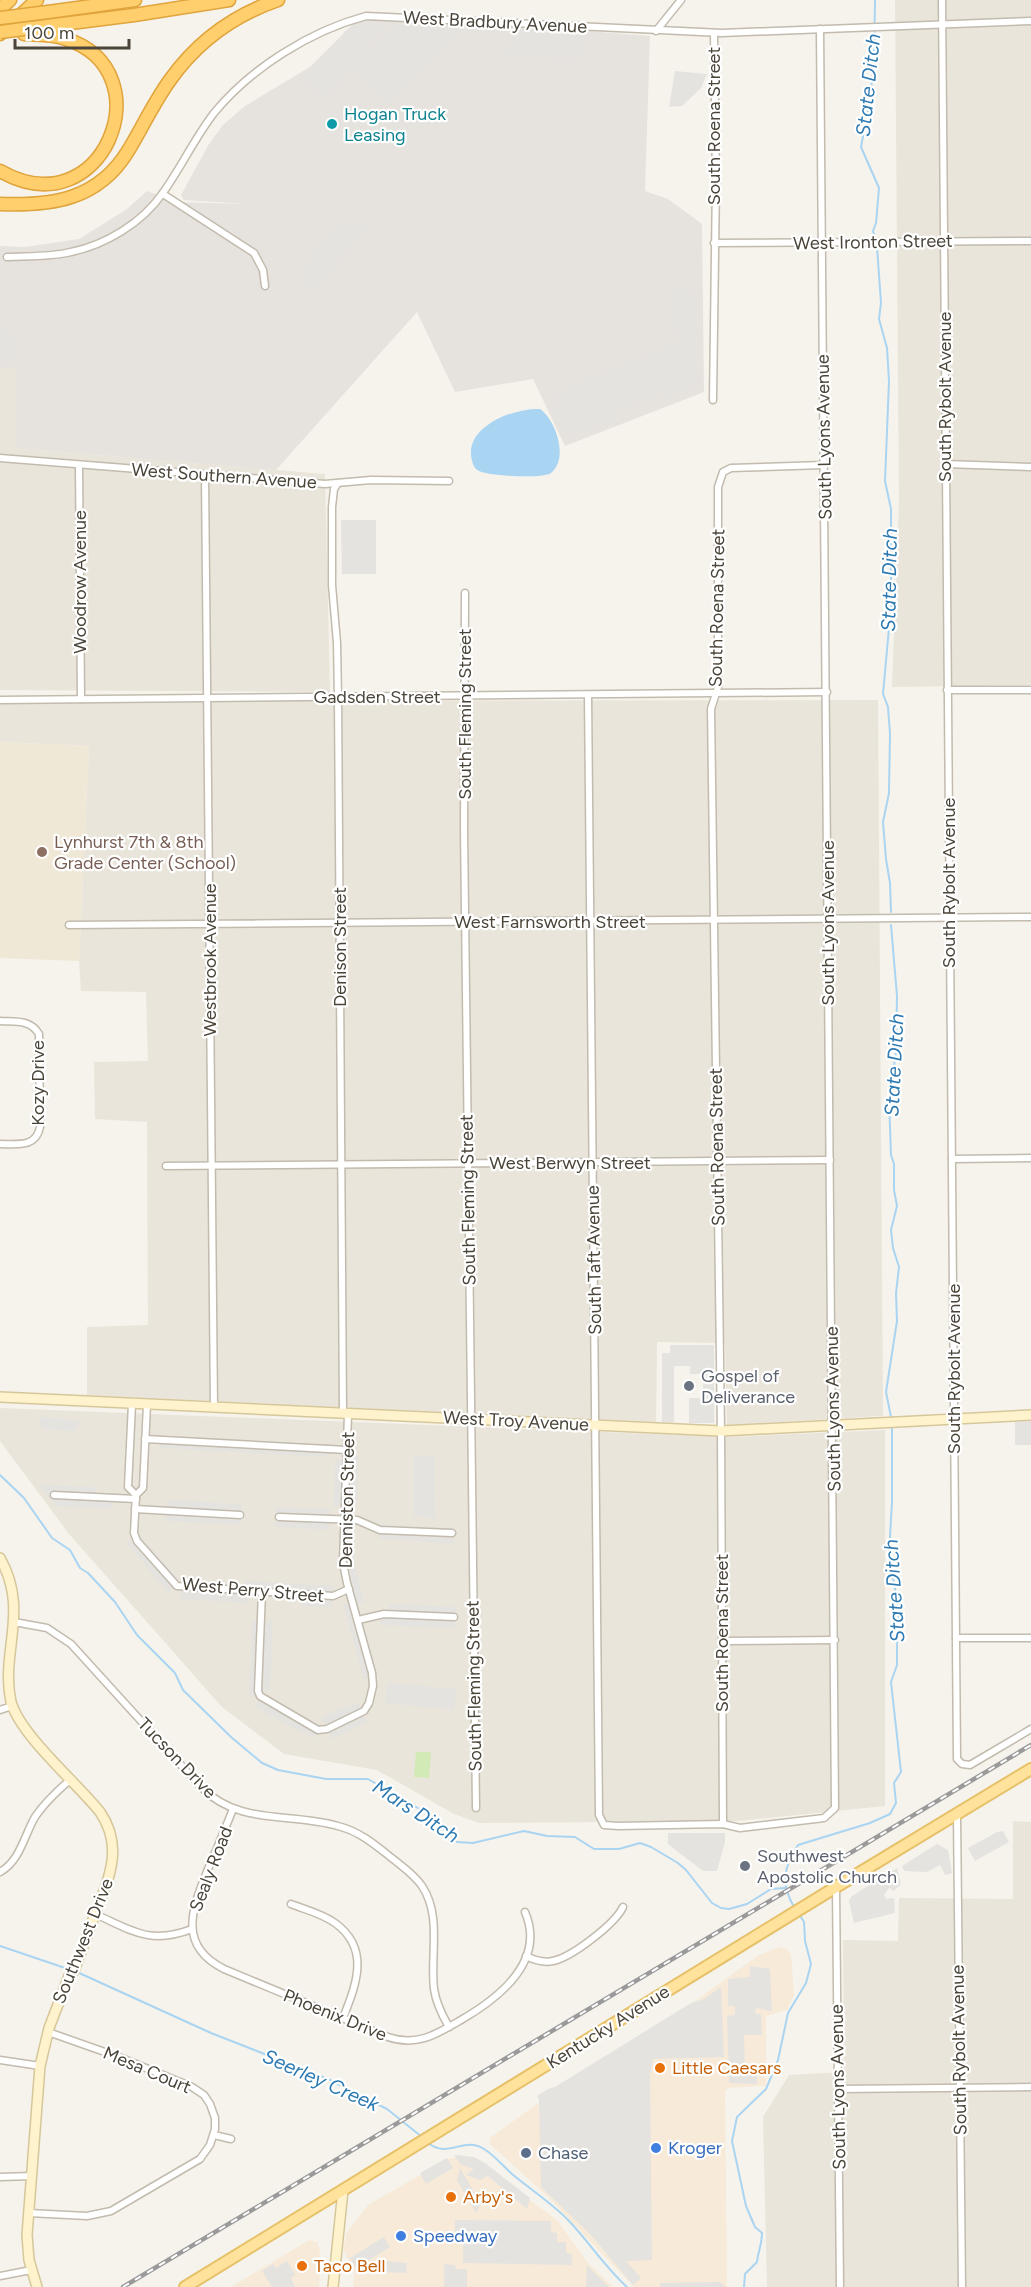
<svg xmlns="http://www.w3.org/2000/svg" width="1031" height="2287" viewBox="0 0 1031 2287" font-family="Figtree,sans-serif">
  <style>
    .residential { fill: #eae5da }
    .commercial { fill: #f7ead8 }
    .industrial { fill: #e6e2dd }
    .education { fill: #efe8d6 }
    .green { fill: #d2eab5 }
    .parking { fill: #e5e3e0 }
    .water { fill: #a9d4f2 }
    .lines { fill: none; stroke-linecap: round; stroke-linejoin: round }
    .stream { stroke: #a9d4f2; stroke-width: 2 }
    .street-casing { stroke: #c2bbae; stroke-width: 9 }
    .secondary-casing { stroke: #d6c79b; stroke-width: 12 }
    .primary-casing { stroke: #e6c16a; stroke-width: 14 }
    .highway-casing { stroke: #e0a43c; stroke-width: 15 }
    .street { stroke: #fff; stroke-width: 6 }
    .secondary { stroke: #fff3cd; stroke-width: 9 }
    .primary { stroke: #ffe39c; stroke-width: 10 }
    .highway { stroke: #ffcf6e; stroke-width: 12 }
    .rail-casing { stroke: #9a9a9a; stroke-width: 4.5 }
    .rail { stroke: #fff; stroke-width: 2; stroke-dasharray: 7; stroke-linecap: butt }
    .highway-bridge-casing { stroke: #e0a43c; stroke-width: 15; stroke-linecap: butt }
    .highway-bridge { stroke: #ffcf6e; stroke-width: 12 }
    .culture-dot { fill: #0f9aa8; stroke: #fff; stroke-width: 2 }
    .education-dot { fill: #8d6e63; stroke: #fff; stroke-width: 2 }
    .worship-dot { fill: #6b7280; stroke: #fff; stroke-width: 2 }
    .food-dot { fill: #e8710a; stroke: #fff; stroke-width: 2 }
    .shop-dot { fill: #3f7fe0; stroke: #fff; stroke-width: 2 }
    .service-dot { fill: #5c6f8a; stroke: #fff; stroke-width: 2 }
    .labels { text-anchor: middle; stroke-width: 4.5; stroke-linejoin: round; paint-order: stroke }
    .street-label { font-size: 18px; fill: #4b4439; stroke: #fff }
    .culture-label { font-size: 18px; fill: #0d838f; stroke: #fff; text-anchor: start }
    .education-label { font-size: 18px; fill: #785e54; stroke: #fff; text-anchor: start }
    .worship-label { font-size: 18px; fill: #5b616d; stroke: #fff; text-anchor: start }
    .food-label { font-size: 18px; fill: #c56008; stroke: #fff; text-anchor: start }
    .shop-label { font-size: 18px; fill: #366cbe; stroke: #fff; text-anchor: start }
    .service-label { font-size: 18px; fill: #4e5e75; stroke: #fff; text-anchor: start }
    .water-label { font-size: 20px; font-style: italic; fill: #2e7ab2; stroke: #fff }
  </style>
  <rect width="100%" height="100%" fill="#f6f3ec"/>
  <!-- residential -->
  <g class="residential">
    <polygon points="895,0 1031,0 1031,685 892,687 899,502"/>
    <polygon points="0,368 16,369 16,448 325,474 330,692 0,690"/>
    <polygon points="878,700 883,1416 727,1425 725,1343 657,1342 656,1422 87,1395 87,1327 148,1325 147,1122 95,1119 94,1062 148,1061 146,992 81,991 79,961 89,746 0,742 0,701"/>
    <polygon points="0,1408 729,1437 885,1430 885,1806 736,1821 479,1823 454,1814 377,1770 284,1754 222,1707 69,1534 0,1441"/>
    <polygon points="1013,1821 1031,1822 1031,2287 767,2287 763,2117 789,2075 844,2072 843,1940 898,1941 899,1898 1013,1899"/>
  </g>
  <!-- commercial -->
  <g class="commercial">
    <polygon points="780,1947 786,1949 791,1954 794,1995 787,2010 766,2016 766,2086 728,2088 725,2091 727,2287 634,2287 548,2197 490,2144 490,2138 569,2081 684,2009 759,1955"/>
    <polygon points="456,2157 527,2198 557,2220 588,2263 613,2287 353,2287 354,2272 343,2249 347,2232 368,2205 446,2160"/>
    <polygon points="309,2240 317,2242 319,2247 321,2263 319,2287 231,2287"/>
  </g>
  <!-- industrial -->
  <polygon class="industrial" points="378,20 485,23 650,36 645,191 668,199 702,224 704,392 565,446 533,379 455,392 417,312 276,470 16,448 16,369 0,368 0,246 25,247 79,239 127,209 147,191 176,202 247,204 184,200 181,195 209,144 223,125 245,106 310,67 356,21"/>
  <!-- education -->
  <polygon class="education" points="0,742 89,746 79,961 0,958"/>
  <!-- green -->
  <polygon class="green" points="416,1752 431,1752 429,1778 414,1777"/>
  <!-- parking -->
  <g class="parking">
    <polygon points="396,25 461,29 390,102 354,69"/>
    <polygon points="360,26 378,26 382,31 368,47 368,51 325,98 305,80 345,35 343,32"/>
    <polygon points="516,33 580,37 580,59 505,55"/>
    <polygon points="675,71 707,74 701,88 682,106 669,107"/>
    <polygon points="347,222 361,223 366,229 317,284 308,289 308,266 315,263 310,258 338,225 343,229"/>
    <polygon points="690,289 695,360 699,384 664,397 661,391 615,411 617,417 573,436 570,430 562,429 553,411 559,401 557,394 674,345 678,351 684,347 684,343 679,343 674,290"/>
    <polygon points="0,326 3,326 11,337 11,360 4,359 3,365 0,365"/>
    <polygon points="341,520 376,520 376,574 342,574"/>
    <polygon points="670,1345 714,1345 714,1423 689,1423 689,1398 703,1398 703,1374 690,1374 690,1366 674,1366 674,1422 662,1422 662,1353 670,1353"/>
    <polygon points="38,1417 81,1420 75,1431 42,1429"/>
    <polygon points="1031,1421 1031,1445 1015,1445 1015,1422"/>
    <polygon points="160,1436 328,1445 327,1457 159,1448"/>
    <polygon points="342,1455 358,1456 357,1505 334,1505 335,1460 341,1460"/>
    <polygon points="414,1456 434,1456 435,1520 419,1516 414,1517"/>
    <polygon points="38,1485 96,1487 96,1494 113,1494 112,1509 57,1506"/>
    <polygon points="168,1500 242,1504 241,1525 166,1521"/>
    <polygon points="276,1507 330,1509 329,1530 275,1527"/>
    <polygon points="381,1524 455,1528 453,1544 379,1539"/>
    <polygon points="139,1534 179,1580 169,1593 126,1543"/>
    <polygon points="339,1537 355,1538 354,1560 364,1601 358,1605 378,1676 364,1679 343,1605 348,1603 341,1573"/>
    <polygon points="244,1581 334,1586 333,1607 301,1606 301,1600 250,1596 249,1603 180,1599 181,1582 244,1586"/>
    <polygon points="389,1604 456,1607 455,1628 380,1625 380,1610 389,1610"/>
    <polygon points="252,1621 273,1621 270,1691 265,1690 253,1696 249,1696"/>
    <polygon points="387,1683 456,1689 454,1710 385,1703"/>
    <polygon points="267,1696 321,1725 314,1739 255,1707 258,1700"/>
    <polygon points="357,1702 367,1721 332,1739 322,1718"/>
    <polygon points="1003,1831 1009,1842 975,1861 968,1848 997,1832"/>
    <polygon points="668,1833 725,1833 725,1842 717,1871 703,1871 668,1844"/>
    <polygon points="937,1844 948,1850 952,1873 945,1875 940,1865 927,1872 904,1871 902,1866"/>
    <polygon points="897,1868 901,1884 894,1891 889,1888 884,1895 886,1899 894,1898 895,1913 854,1923 849,1901 852,1896"/>
    <polygon points="750,1966 770,1969 772,2011 756,2008 755,2014 761,2014 762,2035 744,2035 745,2071 757,2071 757,2084 729,2083 727,2016 735,2015 735,2006 728,2006 728,1979 750,1977"/>
    <polygon points="721,1987 724,2057 653,2059 650,2073 652,2260 626,2261 641,2278 633,2285 591,2235 541,2187 539,2100 537,2096 548,2089 555,2087 691,2003 704,1999"/>
    <polygon points="454,2155 474,2157 485,2163 530,2198 527,2209 488,2176 480,2180 466,2175 474,2169 461,2165"/>
    <polygon points="447,2158 453,2168 426,2184 420,2173"/>
    <polygon points="460,2168 481,2204 476,2213 457,2180"/>
    <polygon points="455,2220 551,2221 551,2232 557,2233 557,2242 566,2242 566,2253 572,2254 572,2265 463,2263 463,2241 455,2240"/>
    <polygon points="384,2237 390,2247 356,2268 350,2258"/>
    <polygon points="287,2261 295,2275 291,2278 295,2287 272,2287 262,2271 273,2264 276,2268"/>
    <polygon points="385,2261 407,2263 406,2273 383,2272"/>
    <polygon points="444,2264 455,2265 456,2269 467,2269 467,2287 444,2287"/>
    <polygon points="587,2265 609,2287 586,2287"/>
    <polygon points="720,2282 726,2287 660,2287 660,2283"/>
  </g>
  <!-- water -->
  <path class="water" d="M540,409C556,420 569,459 551,473C544,479 488,476 479,471C473,468 472,462 471,455C469,425 514,408 540,409Z"/>
  <g class="lines">
    <!-- stream -->
    <g class="stream">
      <polyline points="875,0 874,60 870,99 861,147 879,188 876,223 873,231 875,237"/>
      <polyline points="877,247 881,303 879,319 887,348 889,381 885,481 891,509 891,606 883,694 888,707 890,734 889,793 883,822 886,859 890,883 891,912"/>
      <polyline points="891,925 897,996 896,1052 889,1099 891,1155 894,1164 894,1190 897,1206 891,1230 893,1248 899,1267 896,1293 897,1321 886,1392 891,1417"/>
      <polyline points="0,1475 24,1498 52,1538 70,1550 80,1568 88,1573 115,1602 137,1635 175,1673 183,1690 231,1737 262,1763 278,1770 326,1779 368,1779 428,1814 457,1842 473,1843 524,1831 547,1836 575,1837 594,1849 619,1849 640,1843 651,1847 678,1863 686,1870 712,1903 721,1908 729,1909 747,1904 771,1889 785,1888"/>
      <path d="M794,1907C781,1885 783,1867 798,1845L870,1823L890,1814L896,1803L894,1783L901,1772L891,1682L897,1665V1642L899,1635L898,1607L889,1554L892,1502V1428"/>
      <polyline points="0,1946 71,1970"/>
      <polyline points="77,1972 211,2033 328,2079 387,2109 422,2137"/>
      <path d="M428,2143C449,2159 463,2136 484,2149C494,2155 503,2166 512,2174C531,2190 552,2203 569,2221C589,2242 605,2267 627,2287"/>
      <path d="M744,2287L745,2274L757,2262C758,2252 762,2244 762,2233L755,2227L746,2206L732,2141L737,2117L766,2089L778,2060L788,2013L806,1983L811,1964L805,1941L804,1922L799,1914"/>
    </g>
    <!-- street casing -->
    <g class="street-casing">
      <g id="street">
        <polyline points="942,0 957,1759 962,1764 970,1765 1031,1729"/>
        <polyline points="656,31 681,0"/>
        <polyline points="163,194 254,253 263,270 265,286"/>
        <polyline points="714,243 1031,241"/>
        <path d="M7,257C29,256 51,257 71,252C105,245 142,223 162,194C181,168 194,139 214,113C251,68 310,31 366,16L722,33L1031,21"/>
        <polyline points="713,400 716,181 714,33"/>
        <polyline points="0,458 325,484 371,480 449,481"/>
        <polyline points="945,464 1031,467"/>
        <polyline points="79,465 81,699"/>
        <polyline points="205,475 214,1408"/>
        <polyline points="338,483 334,489 332,507 332,585 337,643 338,697 343,1414"/>
        <polyline points="465,593 464,829 476,1808"/>
        <polyline points="947,690 1031,690"/>
        <polyline points="588,695 599,1815 604,1825 618,1826 723,1824 740,1828 824,1818 835,1808 820,29"/>
        <polyline points="0,700 827,692"/>
        <polyline points="69,925 1031,917"/>
        <path d="M0,1021C15,1022 30,1019 39,1034L40,1127C36,1148 17,1144 0,1144"/>
        <polyline points="952,1159 1031,1158"/>
        <polyline points="166,1166 830,1160"/>
        <polyline points="132,1404 128,1487 136,1495"/>
        <polyline points="147,1405 143,1488 136,1495 134,1533 137,1541 177,1586 333,1596 349,1589"/>
        <polyline points="145,1439 347,1450"/>
        <polyline points="54,1495 136,1499"/>
        <polyline points="135,1509 240,1515"/>
        <polyline points="279,1517 357,1520 380,1530 452,1533"/>
        <polyline points="262,1592 258,1691 260,1696 318,1730 327,1729 364,1711 369,1703 373,1686 372,1673 347,1583 343,1563 348,1414"/>
        <polyline points="358,1620 384,1614 454,1617"/>
        <path d="M14,1622L47,1628L71,1644L201,1787C239,1826 290,1812 338,1826C358,1831 373,1843 388,1855C400,1865 413,1873 422,1886C442,1916 430,1955 434,1989C436,2003 442,2015 449,2027"/>
        <polyline points="956,1638 1031,1638"/>
        <polyline points="723,1641 835,1640"/>
        <polyline points="0,1710 12,1706"/>
        <path d="M233,1809C225,1829 217,1849 208,1869C193,1907 176,1945 224,1969L388,2037C417,2047 437,2034 461,2020C499,1998 546,1961 525,1912"/>
        <polyline points="957,1814 962,2287"/>
        <polyline points="723,1824 721,1431 711,709 718,687 718,487 723,472 731,468 824,465"/>
        <path d="M0,1872C20,1861 24,1836 35,1817C45,1802 57,1791 71,1779"/>
        <polyline points="836,1887 840,2287"/>
        <path d="M291,1904C306,1910 323,1914 335,1923C371,1949 356,1985 343,2018"/>
        <path d="M95,1914C133,1931 150,1945 192,1929"/>
        <path d="M526,1956C534,1960 544,1963 553,1961C572,1957 615,1924 623,1907"/>
        <polyline points="0,2060 40,2066"/>
        <polyline points="838,2089 1031,2087"/>
        <polyline points="214,2135 231,2139"/>
        <polyline points="0,2177 32,2176"/>
        <polyline points="29,2213 87,2216 111,2211 200,2159 210,2145 215,2129 215,2118 210,2104 204,2095 192,2087 119,2057 48,2032"/>
        <polyline points="0,2276 31,2270"/>
      </g>
    </g>
    <!-- secondary casing -->
    <g class="secondary-casing">
      <g id="secondary">
        <polyline points="0,1397 721,1431 1031,1415"/>
        <path d="M0,1558C30,1611 0,1652 11,1702C21,1736 76,1782 100,1812C124,1847 109,1878 95,1914C88,1933 81,1952 74,1971L69,1976L49,2028L40,2066L27,2235L29,2260L37,2287"/>
        <polyline points="333,2287 343,2190"/>
      </g>
    </g>
    <!-- primary casing -->
    <g class="primary-casing">
      <polyline id="primary" points="185,2287 836,1887 1031,1769"/>
    </g>
    <!-- highway casing -->
    <g class="highway-casing">
      <g id="highway">
        <polyline points="0,9 10,0"/>
        <polyline points="48,12 135,0"/>
        <polyline points="31,28 134,15 229,0"/>
        <polyline points="0,34 37,0"/>
        <path d="M0,171C103,230 166,71 66,39C52,34 38,35 24,34"/>
        <path d="M0,204C52,206 98,200 128,151C142,128 154,102 170,80C197,42 234,15 278,0"/>
      </g>
    </g>
    <!-- street -->
    <use href="#street" class="street"/>
    <!-- secondary -->
    <use href="#secondary" class="secondary"/>
    <!-- primary -->
    <use href="#primary" class="primary"/>
    <!-- highway -->
    <use href="#highway" class="highway"/>
    <!-- rail casing -->
    <g class="rail-casing">
      <polyline id="rail" points="123,2287 1031,1745"/>
    </g>
    <!-- rail -->
    <use href="#rail" class="rail"/>
    <!-- highway-bridge casing -->
    <g class="highway-bridge-casing">
      <g id="highway-bridge">
        <polyline points="0,18 48,12"/>
        <polyline points="0,32 31,28"/>
      </g>
    </g>
    <!-- highway-bridge -->
    <use href="#highway-bridge" class="highway-bridge"/>
  </g>
  <!-- markers -->
  <circle class="culture-dot" cx="332" cy="124" r="6"/>
  <circle class="education-dot" cx="42" cy="852" r="6"/>
  <g class="worship-dot">
    <circle cx="689" cy="1386" r="6"/>
    <circle cx="745" cy="1866" r="6"/>
  </g>
  <g class="food-dot">
    <circle cx="660" cy="2068" r="6"/>
    <circle cx="451" cy="2197" r="6"/>
    <circle cx="302" cy="2266" r="6"/>
  </g>
  <g class="shop-dot">
    <circle cx="656" cy="2148" r="6"/>
    <circle cx="401" cy="2236" r="6"/>
  </g>
  <circle class="service-dot" cx="526" cy="2153" r="6"/>
  <g class="labels">
    <!-- street labels -->
    <g class="street-label">
      <text transform="translate(495 22) rotate(3)" y="6">West Bradbury Avenue</text>
      <text transform="translate(714 126) rotate(-90)" y="6">South Roena Street</text>
      <text transform="translate(873 242) rotate(-1)" y="6">West Ironton Street</text>
      <text transform="translate(945 397) rotate(-90)" y="6">South Rybolt Avenue</text>
      <text transform="translate(824 437) rotate(-91)" y="6">South Lyons Avenue</text>
      <text transform="translate(224 476) rotate(4)" y="6">West Southern Avenue</text>
      <text transform="translate(80 582) rotate(-90)" y="6">Woodrow Avenue</text>
      <text transform="translate(717 608) rotate(-89)" y="6">South Roena Street</text>
      <text x="377" y="703">Gadsden Street</text>
      <text transform="translate(465 714) rotate(-90)" y="6">South Fleming Street</text>
      <text transform="translate(949 883) rotate(-90)" y="6">South Rybolt Avenue</text>
      <text x="550" y="928">West Farnsworth Street</text>
      <text transform="translate(828 923) rotate(-90)" y="6">South Lyons Avenue</text>
      <text transform="translate(340 947) rotate(-90)" y="6">Denison Street</text>
      <text transform="translate(210 960) rotate(-90)" y="6">Westbrook Avenue</text>
      <text transform="translate(38 1083) rotate(-90)" y="6">Kozy Drive</text>
      <text transform="translate(717 1147) rotate(-91)" y="6">South Roena Street</text>
      <text x="570" y="1169">West Berwyn Street</text>
      <text transform="translate(468 1200) rotate(-91)" y="6">South Fleming Street</text>
      <text transform="translate(594 1260) rotate(-91)" y="6">South Taft Avenue</text>
      <text transform="translate(954 1369) rotate(-90)" y="6">South Rybolt Avenue</text>
      <text transform="translate(833 1409) rotate(-91)" y="6">South Lyons Avenue</text>
      <text transform="translate(516 1421) rotate(3)" y="6">West Troy Avenue</text>
      <text transform="translate(347 1500) rotate(-89)" y="6">Denniston Street</text>
      <text transform="translate(253 1590) rotate(5)" y="6">West Perry Street</text>
      <text transform="translate(722 1633) rotate(-90)" y="6">South Roena Street</text>
      <text transform="translate(474 1686) rotate(-91)" y="6">South Fleming Street</text>
      <text transform="translate(177 1758) rotate(46)" y="6">Tucson Drive</text>
      <text transform="translate(211 1869) rotate(-69)" y="6">Sealy Road</text>
      <text transform="translate(83 1941) rotate(-68)" y="6">Southwest Drive</text>
      <text transform="translate(335 2015) rotate(22)" y="6">Phoenix Drive</text>
      <text transform="translate(608 2027) rotate(-32)" y="6">Kentucky Avenue</text>
      <text transform="translate(959 2050) rotate(-91)" y="6">South Rybolt Avenue</text>
      <text transform="translate(147 2070) rotate(23)" y="6">Mesa Court</text>
      <text transform="translate(838 2087) rotate(-91)" y="6">South Lyons Avenue</text>
    </g>
    <!-- culture labels -->
    <g class="culture-label">
      <text x="344" y="120">Hogan Truck<tspan x="344" dy="21">Leasing</tspan></text>
    </g>
    <!-- education labels -->
    <g class="education-label">
      <text x="54" y="848">Lynhurst 7th &amp; 8th<tspan x="54" dy="21">Grade Center (School)</tspan></text>
    </g>
    <!-- worship labels -->
    <g class="worship-label">
      <text x="701" y="1382">Gospel of<tspan x="701" dy="21">Deliverance</tspan></text>
      <text x="757" y="1862">Southwest<tspan x="757" dy="21">Apostolic Church</tspan></text>
    </g>
    <!-- food labels -->
    <g class="food-label">
      <text x="672" y="2074">Little Caesars</text>
      <text x="463" y="2203">Arby's</text>
      <text x="314" y="2272">Taco Bell</text>
    </g>
    <!-- shop labels -->
    <g class="shop-label">
      <text x="668" y="2154">Kroger</text>
      <text x="413" y="2242">Speedway</text>
    </g>
    <!-- service labels -->
    <g class="service-label">
      <text x="538" y="2159">Chase</text>
    </g>
    <!-- water labels -->
    <g class="water-label">
      <text transform="translate(868 85) rotate(-84)" y="7">State Ditch</text>
      <text transform="translate(889 580) rotate(-89)" y="7">State Ditch</text>
      <text transform="translate(894 1065) rotate(-87)" y="7">State Ditch</text>
      <text transform="translate(894 1591) rotate(-94)" y="7">State Ditch</text>
      <text transform="translate(416 1811) rotate(33)" y="7">Mars Ditch</text>
      <text transform="translate(321 2080) rotate(24)" y="7">Seerley Creek</text>
    </g>
  </g>
  <!-- scale -->
  <path d="M15 39v9h114v-9" fill="none" stroke="#4b4439" stroke-width="3"/>
  <text x="24" y="39" font-size="18" fill="#4b4439" stroke="#ffffff" stroke-width="4.5" paint-order="stroke">100 m</text>
</svg>
